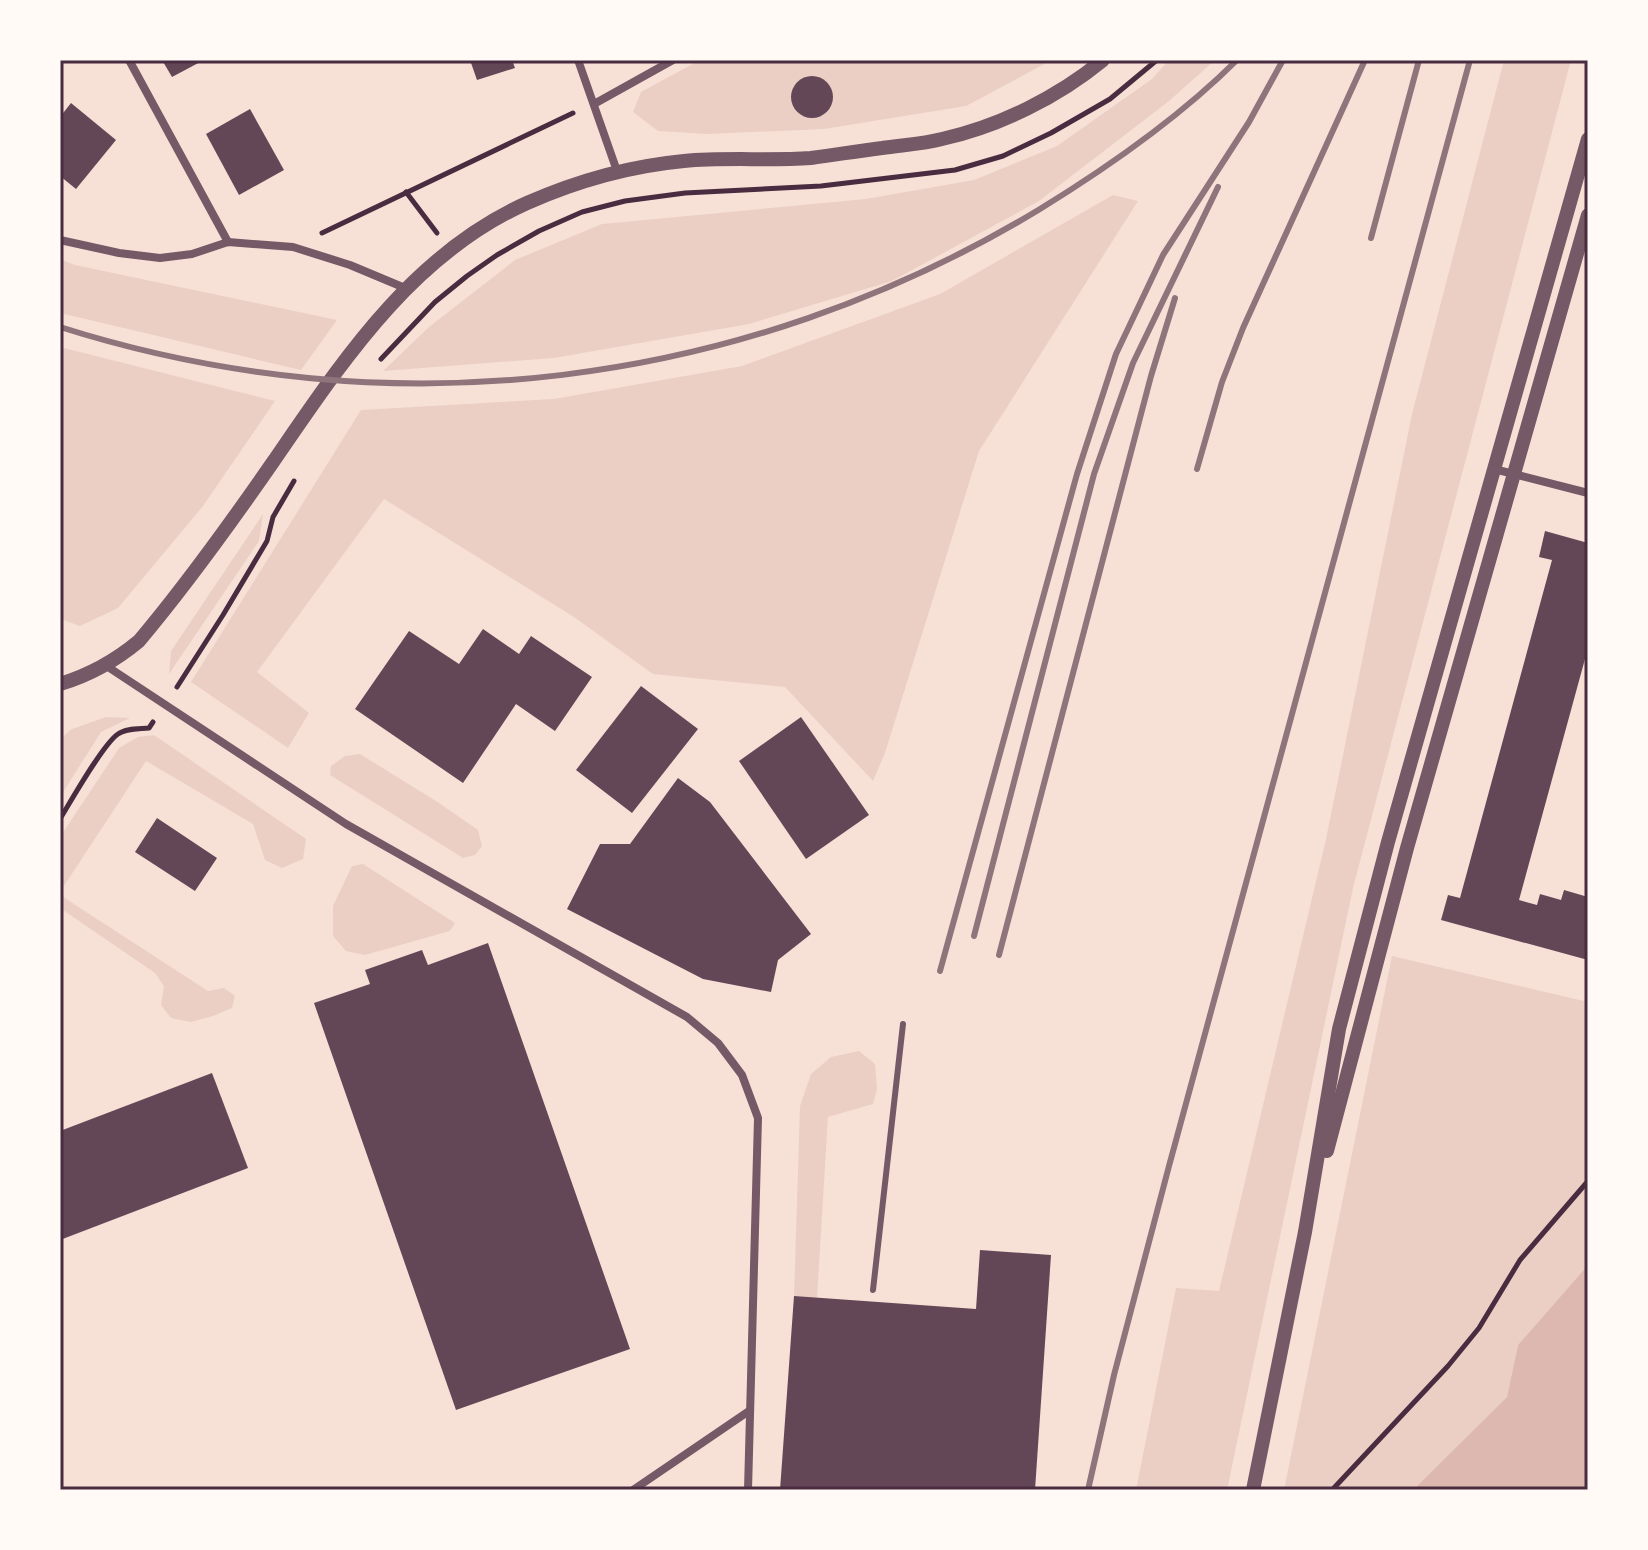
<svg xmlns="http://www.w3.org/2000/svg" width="1648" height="1550" viewBox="0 0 1648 1550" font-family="Helvetica,sans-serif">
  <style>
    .green { fill: #ebcfc5 }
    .water { fill: #dcb8b0 }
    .building { fill: #644757 }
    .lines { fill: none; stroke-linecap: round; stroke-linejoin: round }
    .path { stroke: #4a2c40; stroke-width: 5 }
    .service { stroke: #755966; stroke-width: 6 }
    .minor { stroke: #755966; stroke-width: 8 }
    .tertiary { stroke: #755966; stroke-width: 14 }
    .rail { stroke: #8f747c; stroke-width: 6 }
    .neatline { fill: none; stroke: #4a2c40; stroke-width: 3 }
  </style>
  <rect width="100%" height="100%" fill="#f7e1d7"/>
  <!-- green -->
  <g class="green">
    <polygon points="700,60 1052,60 966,106 824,129 707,134 658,131 633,112 641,92"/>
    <polygon points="1169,60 1215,60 1169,101 1039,201 892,281 749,324 554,358 383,371 429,327 515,260 602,224 866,199 974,180 1057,146 1152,79"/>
    <polygon points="1504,60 1571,60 1353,888 1227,1490 1136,1490 1176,1288 1219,1291 1326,839 1412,414"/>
    <polygon points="1113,195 1138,201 979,451 885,753 873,781 785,687 653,674 574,617 384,499 257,672 309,713 288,748 191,682 361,410 554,399 742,366 940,294"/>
    <polygon points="60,259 75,265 337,320 301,370 60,313"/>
    <polygon points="60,347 275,401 203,506 118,608 80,626 60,619"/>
    <polygon points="263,514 259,541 169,674 171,651"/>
    <polygon points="106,717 130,718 101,732 60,797 60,739 72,729"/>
    <polygon points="154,735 306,839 303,859 282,868 265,860 253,824 146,761 60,892 60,837 119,748 138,737"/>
    <polygon points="360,754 436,801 478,830 482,846 475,855 463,858 330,775 331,766 345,756"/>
    <polygon points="363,864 455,923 450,931 365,955 346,951 333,936 333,906 352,866"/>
    <polygon points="60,895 208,991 224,988 235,996 232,1008 213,1016 191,1022 171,1018 161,1005 164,986 155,973 60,908"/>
    <polygon points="1392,956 1588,1002 1588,1265 1518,1345 1507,1397 1413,1490 1284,1490"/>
    <polygon points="859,1051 875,1064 877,1089 873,1104 828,1117 817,1298 794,1296 800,1106 811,1074 831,1057"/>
  </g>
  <!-- water -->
  <polygon class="water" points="1588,1265 1588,1490 1413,1490 1507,1397 1518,1345"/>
  <!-- building -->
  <g class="building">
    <polygon points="162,60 204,60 172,77"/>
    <polygon points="470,60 512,60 515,68 477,80"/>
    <circle cx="812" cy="97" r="21"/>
    <polygon points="71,103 116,140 76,189 60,176 60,117"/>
    <polygon points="250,109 284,170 239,195 206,134"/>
    <polygon points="1545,531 1588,543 1588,648 1519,900 1537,905 1540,894 1561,900 1564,890 1588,897 1588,960 1441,920 1448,895 1460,898 1552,560 1539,557"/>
    <polygon points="483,629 519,654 531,636 592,677 555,731 516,704 463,783 355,709 409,631 459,664"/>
    <polygon points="641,686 698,729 632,813 576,770"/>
    <polygon points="801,717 869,815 806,859 739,761"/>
    <polygon points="678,778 710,802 811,934 778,960 771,992 703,979 567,909 600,844 630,844"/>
    <polygon points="157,818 217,858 195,891 135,852"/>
    <polygon points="488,943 630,1349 456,1410 314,1003 370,984 365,970 422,950 428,965"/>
    <polygon points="212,1073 248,1168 60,1240 60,1131"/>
    <polygon points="980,1250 1051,1255 1035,1490 780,1490 794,1296 976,1309"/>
  </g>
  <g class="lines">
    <!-- path -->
    <g class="path">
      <polyline points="406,192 437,233"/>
      <polyline points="322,233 573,113"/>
      <polyline points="381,359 435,302 467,276 497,255 539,231 582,212 625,201 685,193 821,186 955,170 1003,156 1051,133 1110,99 1157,60"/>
      <polyline points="177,687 223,615 267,541 273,517 294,481"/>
      <path d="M60,819C71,801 103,744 118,734C126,728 139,729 149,728L153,722"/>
      <polyline points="1332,1490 1448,1366 1479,1328 1520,1260 1588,1181"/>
    </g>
    <!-- service -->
    <polyline class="service" points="873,1290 903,1024"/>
    <!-- minor -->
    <g class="minor">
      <polyline points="129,60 228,242"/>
      <polyline points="578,60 617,171"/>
      <polyline points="594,104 673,60"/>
      <polyline points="60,240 119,253 160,258 192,254 228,242 293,247 350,265 405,288"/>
      <polyline points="1494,469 1588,493"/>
      <polyline points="105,665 346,824 687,1017 718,1043 742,1075 758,1118 748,1490"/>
      <polyline points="633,1490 749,1411"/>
    </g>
    <!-- tertiary -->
    <g class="tertiary">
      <path d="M60,684C90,675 115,661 139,641C187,584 230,524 273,462C342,362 411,255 527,203C577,181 630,166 684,161C726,157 768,161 811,158C834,155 858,151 882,148C902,145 923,144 942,139C1000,126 1058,97 1103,60"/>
      <polyline points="1327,1151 1407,848 1588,215"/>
      <polyline points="1253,1490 1305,1232 1339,1029 1388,842 1588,139"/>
    </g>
    <!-- rail -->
    <g class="rail">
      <polyline points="1371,238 1419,60"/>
      <path d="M60,327C391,432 743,389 1040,209C1110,166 1179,118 1237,60"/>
      <polyline points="1197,469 1222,382 1243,328 1365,60"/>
      <polyline points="974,936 1094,474 1133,363 1218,187"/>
      <polyline points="999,955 1151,376 1175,298"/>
      <polyline points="940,971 1077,474 1116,354 1163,255 1249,122 1283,60"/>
      <polyline points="1088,1490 1114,1375 1169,1166 1470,60"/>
    </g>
  </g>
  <!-- border -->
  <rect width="1648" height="1550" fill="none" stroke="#fffaf5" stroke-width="124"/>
  <rect x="62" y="62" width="1524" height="1426" class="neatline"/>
</svg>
